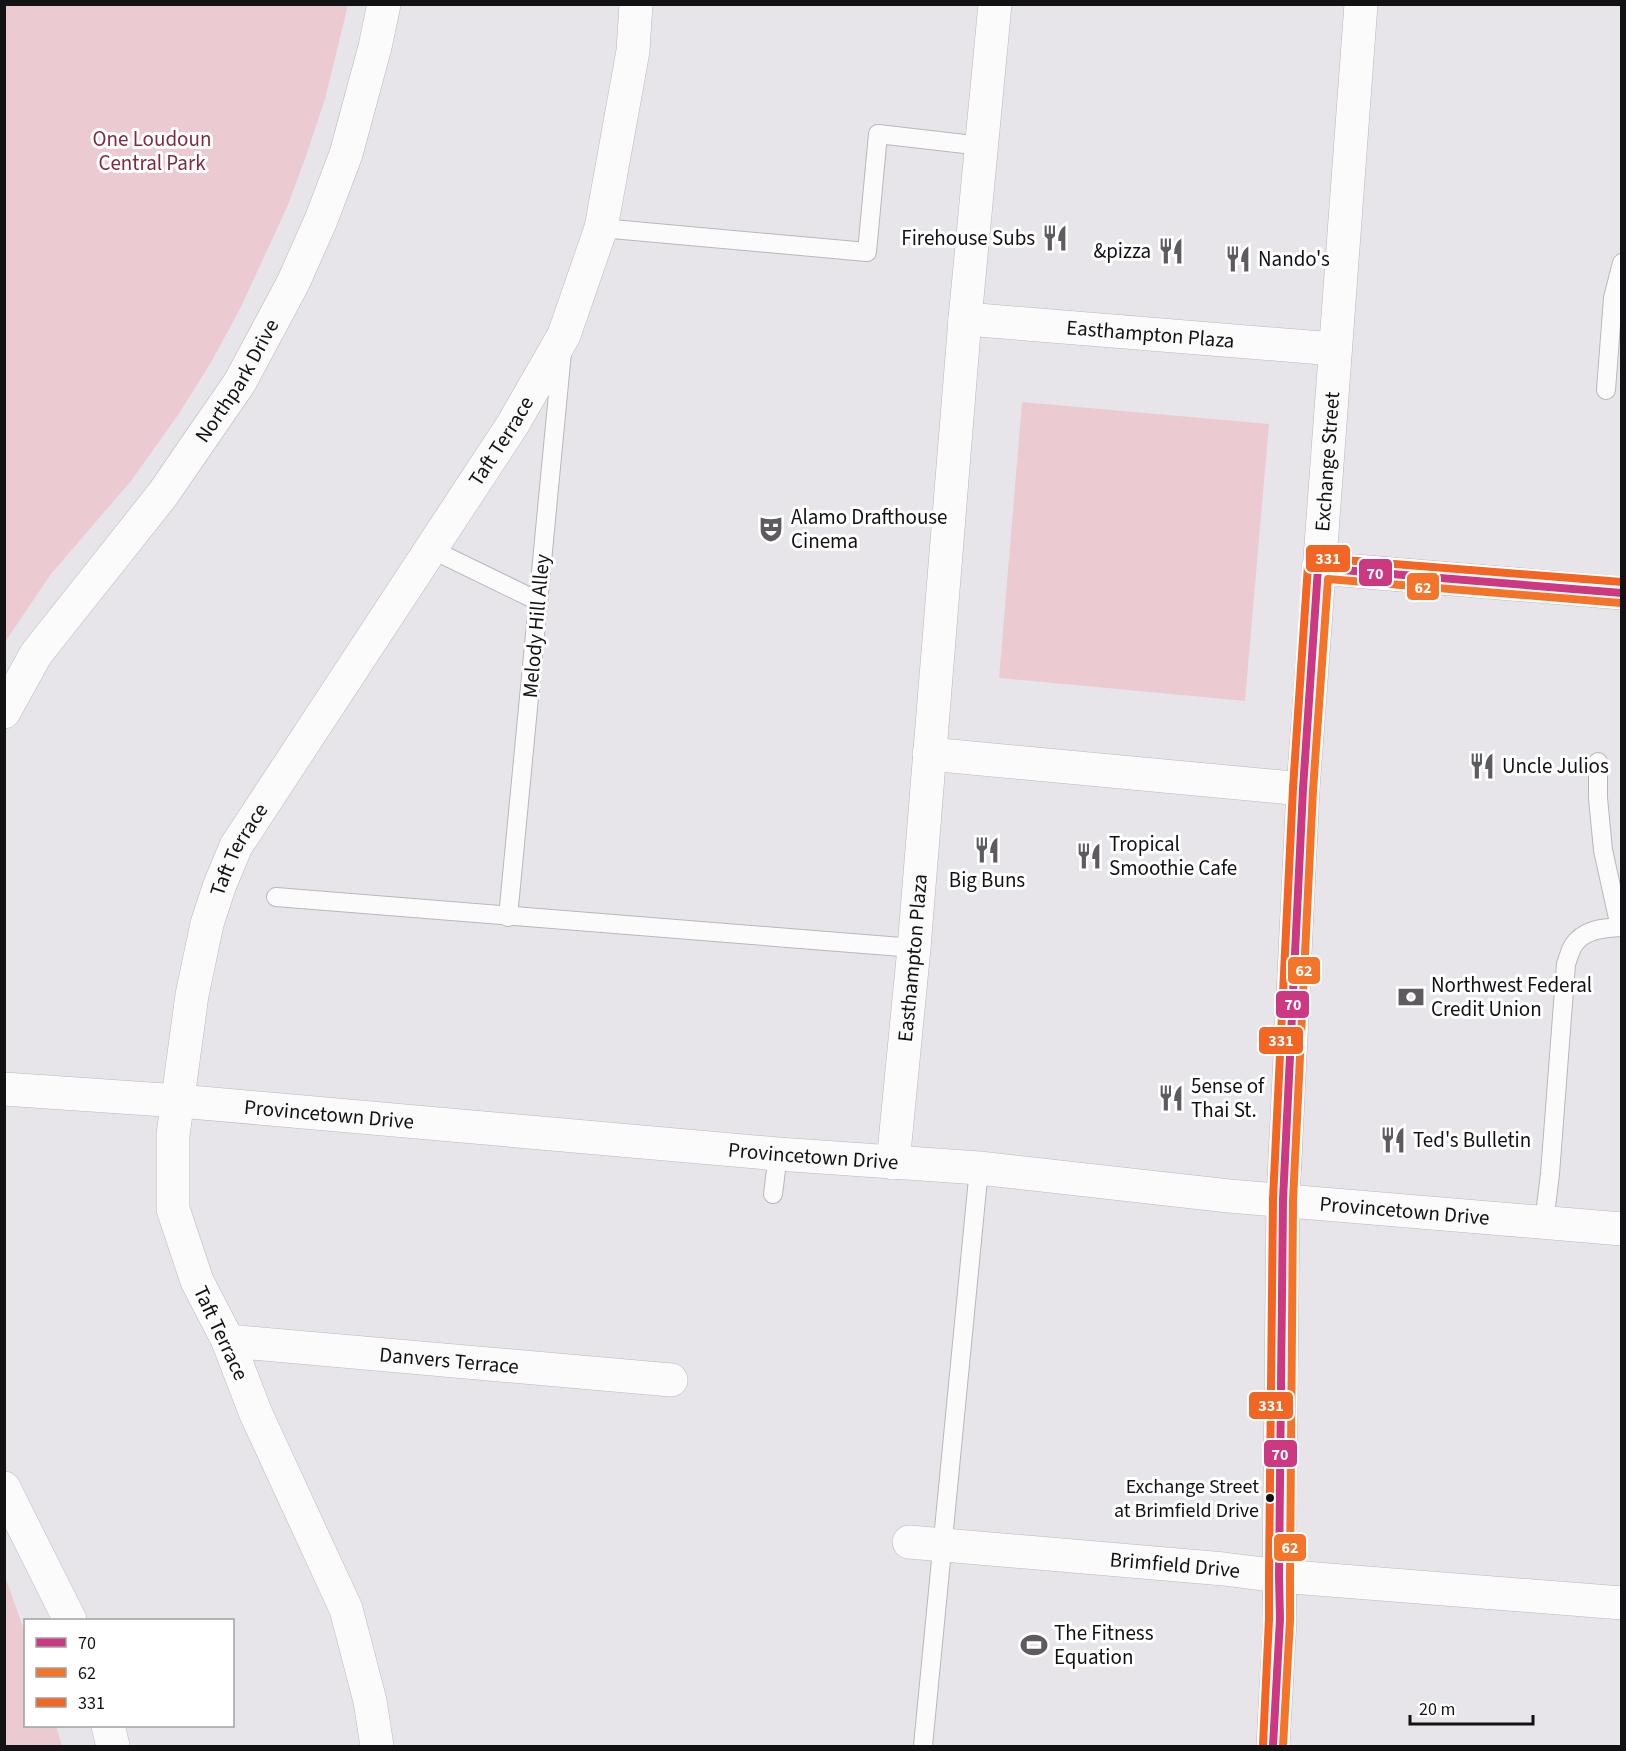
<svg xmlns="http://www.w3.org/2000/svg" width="1626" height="1751" viewBox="0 0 1626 1751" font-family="'Source Sans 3',sans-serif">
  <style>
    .green { fill: #ebcbd1 }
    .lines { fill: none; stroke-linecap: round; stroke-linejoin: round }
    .service-casing { stroke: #bab7bb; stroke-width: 20 }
    .minor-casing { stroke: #bab7bb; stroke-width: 34 }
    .tertiary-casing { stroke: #bab7bb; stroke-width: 34 }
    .service { stroke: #fcfbfc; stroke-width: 18 }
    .minor { stroke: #fcfbfc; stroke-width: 33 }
    .tertiary { stroke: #fcfbfc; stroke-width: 33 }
    .bus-1-casing { stroke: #fff; stroke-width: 12 }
    .bus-2-casing { stroke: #fff; stroke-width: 12 }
    .bus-3-casing { stroke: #fff; stroke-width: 12 }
    .bus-1 { stroke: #cd3883; stroke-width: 8 }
    .bus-2 { stroke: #f47529; stroke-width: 8 }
    .bus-3 { stroke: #f26522; stroke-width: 8 }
    .bus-dot { fill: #121114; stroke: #fff; stroke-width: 2 }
    .labels { text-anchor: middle; stroke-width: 6; stroke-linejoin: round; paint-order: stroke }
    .bus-label { font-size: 20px; fill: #121114; stroke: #fff; text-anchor: end }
    .park-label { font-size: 21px; fill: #802a3f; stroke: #fff }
    .poi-label { font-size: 21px; fill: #121114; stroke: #fff; text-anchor: start }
    .street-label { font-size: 21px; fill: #121114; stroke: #fff }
    .line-badge { stroke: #fff; stroke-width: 2 }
    .badge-label { font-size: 16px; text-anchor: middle; font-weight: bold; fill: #fff }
  </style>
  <rect width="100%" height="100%" fill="#e8e5ea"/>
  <!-- green -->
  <g class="green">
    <polygon points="4,5 348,5 325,99 306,156 288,205 240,309 210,364 178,415 131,481 51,574 5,642"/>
    <polygon points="1022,402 1269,424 1245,701 999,678"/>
    <polygon points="5,1576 25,1633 26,1726 56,1726 62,1746 5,1746"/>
  </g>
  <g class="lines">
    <!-- service casing -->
    <g class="service-casing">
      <g id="service">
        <polyline points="601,228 867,252 878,134 982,146"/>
        <polyline points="1606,390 1613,298 1622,263"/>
        <polyline points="431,549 538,601"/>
        <polyline points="1598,762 1598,798 1603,850 1620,927"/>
        <polyline points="276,897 914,948"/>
        <polyline points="508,917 562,352"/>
        <polyline points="773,1194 778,1154"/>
        <path d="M1544,1223L1550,1174L1566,964C1568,959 1570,951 1573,946C1583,929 1604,928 1622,927"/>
        <polyline points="923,1746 979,1168"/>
      </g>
    </g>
    <!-- minor casing -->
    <g class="minor-casing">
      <g id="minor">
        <path id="s1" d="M965,319L1334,349"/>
        <polyline points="929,754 1303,789"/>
        <path id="s2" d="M4,1089L179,1101L778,1154L979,1168L1229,1196L1622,1229"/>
        <path id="s3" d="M893,1163L914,948L965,319L995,4"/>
        <path id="s4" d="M228,1341L671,1380"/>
        <path id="s5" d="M909,1542L1224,1569L1279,1576L1622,1603"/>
        <path id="s6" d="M377,1746L370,1701L346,1609L256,1414L228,1341L197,1281L173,1209V1135L192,995L207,924L219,887L236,846L513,424L564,335L601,228L633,51L636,4"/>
      </g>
    </g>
    <!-- tertiary casing -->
    <g class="tertiary-casing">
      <g id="tertiary">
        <polyline points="1318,568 1622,593"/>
        <path id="s7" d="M4,712L36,654L163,494L240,382L293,283L321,220L346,154L375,47L384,4"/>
        <polyline points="4,1488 70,1620"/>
        <polyline points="108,1726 113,1746"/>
        <path id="s8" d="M1273,1746L1280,1619L1279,1576L1283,1200L1303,789L1361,4"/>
      </g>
    </g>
    <!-- service -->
    <use href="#service" class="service"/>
    <!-- minor -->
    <use href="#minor" class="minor"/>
    <!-- tertiary -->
    <use href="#tertiary" class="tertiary"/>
    <!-- bus-1 casing -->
    <g class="bus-1-casing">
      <polyline id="bus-1" points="1273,1746 1280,1619 1279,1576 1283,1200 1303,789 1318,568 1622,593"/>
    </g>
    <!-- bus-2 casing -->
    <g class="bus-2-casing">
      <polyline id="bus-2" points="1283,1746 1290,1620 1290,1576 1293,1200 1313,790 1328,579 1621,603"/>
    </g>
    <!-- bus-3 casing -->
    <g class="bus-3-casing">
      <polyline id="bus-3" points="1263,1745 1269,1619 1269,1576 1273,1199 1293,788 1308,565 1312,559 1319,558 1622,582"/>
    </g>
    <!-- bus-1 -->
    <use href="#bus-1" class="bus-1"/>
    <!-- bus-2 -->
    <use href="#bus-2" class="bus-2"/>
    <!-- bus-3 -->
    <use href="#bus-3" class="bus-3"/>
  </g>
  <!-- icons -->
  <defs>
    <g id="restaurant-bare" transform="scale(2.07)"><path d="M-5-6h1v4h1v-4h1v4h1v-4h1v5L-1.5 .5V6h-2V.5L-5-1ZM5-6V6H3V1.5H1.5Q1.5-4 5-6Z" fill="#5d5b5f" stroke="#fff" stroke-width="2.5" paint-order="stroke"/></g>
    <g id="theatre-bare" transform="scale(2.07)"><path d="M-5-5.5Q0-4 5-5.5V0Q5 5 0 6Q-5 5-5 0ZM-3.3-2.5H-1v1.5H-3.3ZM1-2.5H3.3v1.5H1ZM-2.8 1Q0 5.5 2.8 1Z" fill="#5d5b5f" stroke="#fff" stroke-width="2.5" paint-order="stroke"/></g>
    <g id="bank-bare" transform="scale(2.07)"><path d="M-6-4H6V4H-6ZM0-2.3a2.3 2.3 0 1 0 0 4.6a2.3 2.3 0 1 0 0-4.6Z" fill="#5d5b5f" stroke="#fff" stroke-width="2.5" paint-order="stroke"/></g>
    <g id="stadium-bare" transform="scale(2.07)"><path d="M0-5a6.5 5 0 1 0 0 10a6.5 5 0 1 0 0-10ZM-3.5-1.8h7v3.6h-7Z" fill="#5d5b5f" stroke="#fff" stroke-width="2.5" paint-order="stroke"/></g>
  </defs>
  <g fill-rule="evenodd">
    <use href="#restaurant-bare" x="1055" y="238"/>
    <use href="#restaurant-bare" x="1171" y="251"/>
    <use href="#restaurant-bare" x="1238" y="259"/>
    <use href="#theatre-bare" x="771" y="529"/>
    <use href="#restaurant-bare" x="1482" y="766"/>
    <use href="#restaurant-bare" x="987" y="850"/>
    <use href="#restaurant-bare" x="1089" y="856"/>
    <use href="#bank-bare" x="1411" y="997"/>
    <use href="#restaurant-bare" x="1171" y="1098"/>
    <use href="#restaurant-bare" x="1393" y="1140"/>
    <use href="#stadium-bare" x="1034" y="1645"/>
  </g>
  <!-- markers -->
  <circle class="bus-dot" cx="1270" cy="1498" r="5"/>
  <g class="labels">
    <!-- bus labels -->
    <g class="bus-label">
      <text x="1259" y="1493">Exchange Street<tspan x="1259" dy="24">at Brimfield Drive</tspan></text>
    </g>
    <!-- park labels -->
    <g class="park-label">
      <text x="152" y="146">One Loudoun<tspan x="152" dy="24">Central Park</tspan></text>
    </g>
    <!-- poi labels -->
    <g class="poi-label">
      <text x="1035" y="245" text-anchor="end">Firehouse Subs</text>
      <text x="1151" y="258" text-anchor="end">&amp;pizza</text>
      <text x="1258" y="266">Nando's</text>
      <text x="791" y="524">Alamo Drafthouse<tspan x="791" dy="24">Cinema</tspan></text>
      <text x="1502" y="773">Uncle Julios</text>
      <text x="1109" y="851">Tropical<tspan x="1109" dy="24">Smoothie Cafe</tspan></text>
      <text x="987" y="887" text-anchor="middle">Big Buns</text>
      <text x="1431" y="992">Northwest Federal<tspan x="1431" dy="24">Credit Union</tspan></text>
      <text x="1191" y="1093">5ense of<tspan x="1191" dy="24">Thai St.</tspan></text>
      <text x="1413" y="1147">Ted's Bulletin</text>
      <text x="1054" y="1640">The Fitness<tspan x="1054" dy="24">Equation</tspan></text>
    </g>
    <!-- street labels -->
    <g class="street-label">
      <text dy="7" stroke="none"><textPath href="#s1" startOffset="186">Easthampton Plaza</textPath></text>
      <text dy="7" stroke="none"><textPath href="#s7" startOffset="406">Northpark Drive</textPath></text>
      <text dy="7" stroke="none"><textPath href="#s6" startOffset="1432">Taft Terrace</textPath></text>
      <text dy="7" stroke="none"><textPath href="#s8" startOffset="1286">Exchange Street</textPath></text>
      <text transform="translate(536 626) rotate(-85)" y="7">Melody Hill Alley</text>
      <text dy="7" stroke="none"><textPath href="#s6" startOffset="946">Taft Terrace</textPath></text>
      <text dy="7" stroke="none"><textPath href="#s3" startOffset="206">Easthampton Plaza</textPath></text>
      <text dy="7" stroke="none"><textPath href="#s2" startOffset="326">Provincetown Drive</textPath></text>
      <text dy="7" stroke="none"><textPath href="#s2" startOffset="812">Provincetown Drive</textPath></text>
      <text dy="7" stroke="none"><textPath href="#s2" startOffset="1406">Provincetown Drive</textPath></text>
      <text transform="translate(221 1333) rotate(65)" y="7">Taft Terrace</text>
      <text dy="7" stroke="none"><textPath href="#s4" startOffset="222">Danvers Terrace</textPath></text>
      <text dy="7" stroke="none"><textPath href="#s5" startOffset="267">Brimfield Drive</textPath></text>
    </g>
  </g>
  <g class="line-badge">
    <rect x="1305" y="544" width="46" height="29" rx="6" fill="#f26522"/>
    <rect x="1358" y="558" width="35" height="29" rx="6" fill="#cd3883"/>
    <rect x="1406" y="572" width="34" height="29" rx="6" fill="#f47529"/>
    <rect x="1287" y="956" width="34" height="29" rx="6" fill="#f47529"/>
    <rect x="1275" y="990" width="35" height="29" rx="6" fill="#cd3883"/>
    <rect x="1258" y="1026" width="46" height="29" rx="6" fill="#f26522"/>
    <rect x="1248" y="1391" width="46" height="29" rx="6" fill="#f26522"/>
    <rect x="1263" y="1439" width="35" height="29" rx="6" fill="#cd3883"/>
    <rect x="1273" y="1533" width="34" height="29" rx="6" fill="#f47529"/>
  </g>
  <g class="badge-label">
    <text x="1328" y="564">331</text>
    <text x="1375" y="579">70</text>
    <text x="1423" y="593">62</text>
    <text x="1304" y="976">62</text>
    <text x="1293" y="1010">70</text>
    <text x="1281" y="1046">331</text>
    <text x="1271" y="1411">331</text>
    <text x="1280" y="1460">70</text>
    <text x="1290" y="1553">62</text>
  </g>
  <!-- border -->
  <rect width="1626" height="1751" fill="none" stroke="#121114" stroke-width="12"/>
  <!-- legend -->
  <rect x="24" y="1619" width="210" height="108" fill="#ffffff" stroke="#a0a0a1" stroke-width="1.5"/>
  <rect x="36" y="1638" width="30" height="9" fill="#cd3883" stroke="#a0a0a1" stroke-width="1.5"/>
  <text x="78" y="1649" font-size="18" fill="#121114">70</text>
  <rect x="36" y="1668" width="30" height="9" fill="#f47529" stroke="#a0a0a1" stroke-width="1.5"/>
  <text x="78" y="1679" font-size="18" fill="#121114">62</text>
  <rect x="36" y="1698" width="30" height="9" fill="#f26522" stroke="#a0a0a1" stroke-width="1.5"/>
  <text x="78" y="1709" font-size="18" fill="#121114">331</text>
  <!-- scale -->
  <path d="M1410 1715v9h123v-9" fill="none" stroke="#121114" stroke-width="3"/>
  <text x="1419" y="1715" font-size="18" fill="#121114" stroke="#ffffff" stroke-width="4.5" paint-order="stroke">20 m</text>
</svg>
